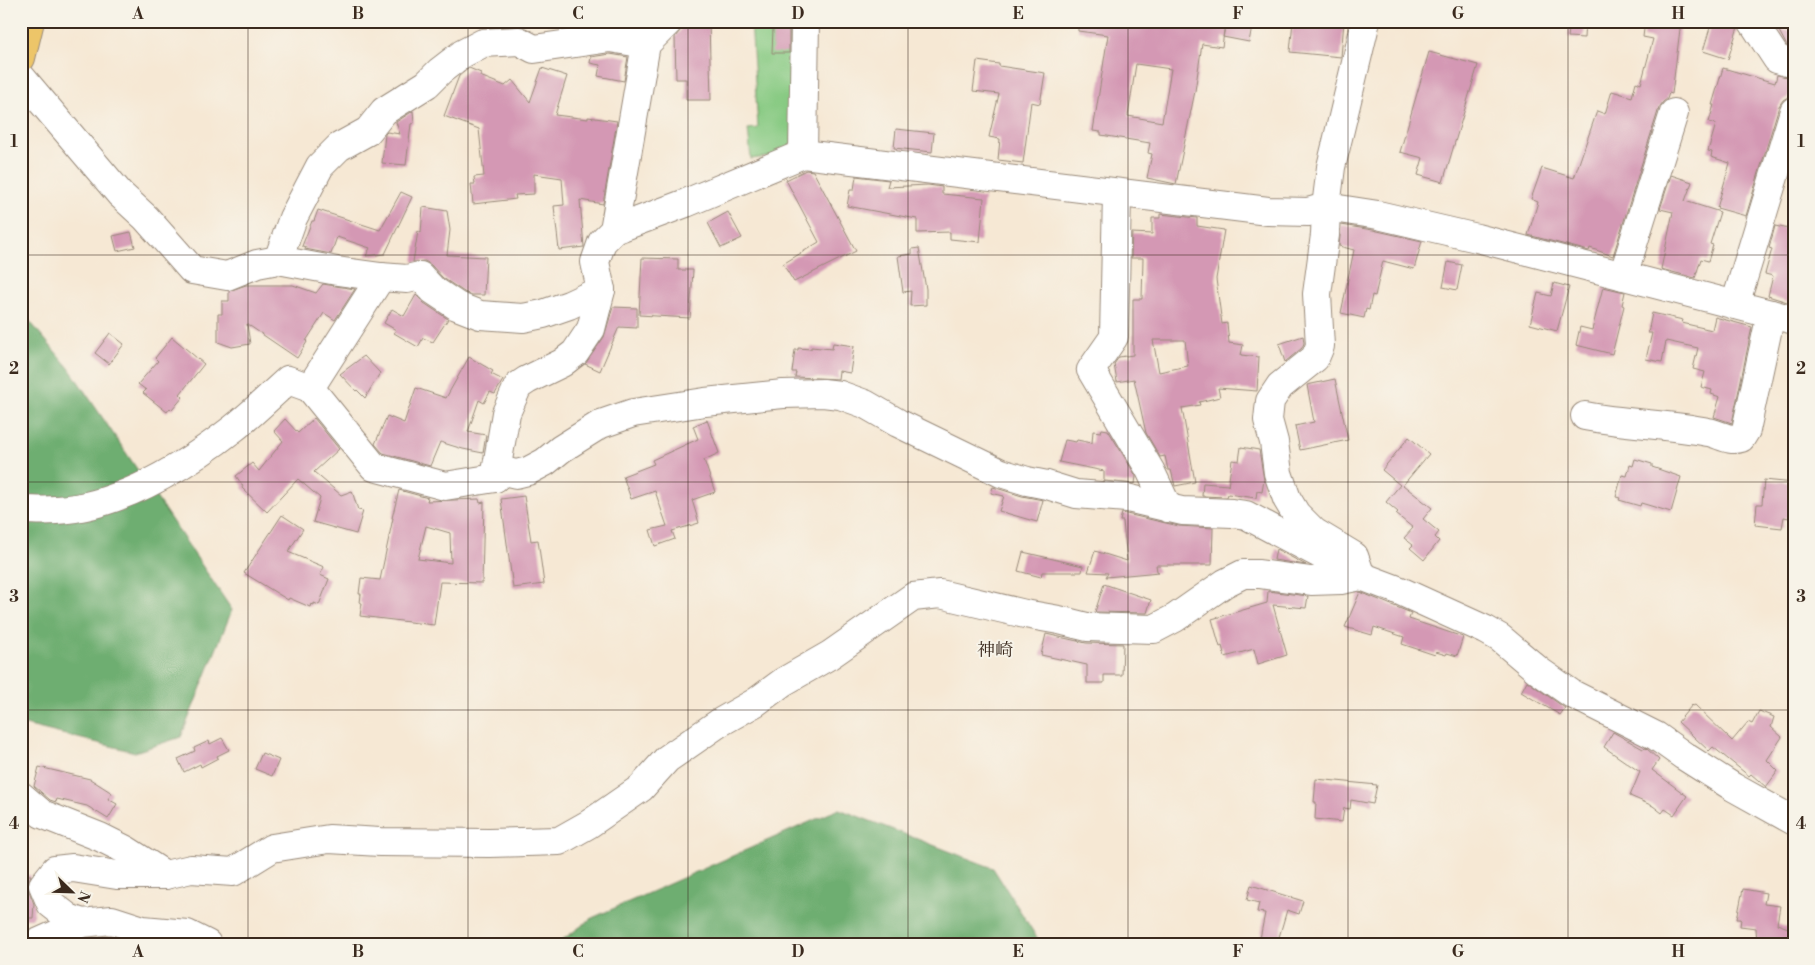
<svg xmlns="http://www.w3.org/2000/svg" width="1815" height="965" viewBox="0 0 1815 965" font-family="'Libre Bodoni','Noto Serif JP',serif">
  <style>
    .green { fill: #88ca83; stroke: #627a50 }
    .forest { fill: #6eae71; stroke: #546c48 }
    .building { fill: #d498b4; fill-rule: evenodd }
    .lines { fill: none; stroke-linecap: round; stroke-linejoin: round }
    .minor-casing { stroke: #988979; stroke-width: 30 }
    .highway-casing { stroke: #988979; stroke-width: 30 }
    .minor { stroke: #fff; stroke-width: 28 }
    .highway { stroke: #edc569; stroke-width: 28 }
    .grid { fill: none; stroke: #3b2a1e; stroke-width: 1; stroke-opacity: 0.55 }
    .labels { text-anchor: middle; stroke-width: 4; stroke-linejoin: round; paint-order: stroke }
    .neighbourhood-label { font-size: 18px; fill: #3b2a1e; stroke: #f7f3e8 }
    .neatline { fill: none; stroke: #3b2a1e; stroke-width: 2 }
    .grid-label { font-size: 16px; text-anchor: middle; font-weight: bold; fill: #3b2a1e }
  </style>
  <rect width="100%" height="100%" fill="#f7f3e8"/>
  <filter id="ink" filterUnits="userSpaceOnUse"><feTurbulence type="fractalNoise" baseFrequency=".02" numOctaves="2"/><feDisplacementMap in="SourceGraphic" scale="10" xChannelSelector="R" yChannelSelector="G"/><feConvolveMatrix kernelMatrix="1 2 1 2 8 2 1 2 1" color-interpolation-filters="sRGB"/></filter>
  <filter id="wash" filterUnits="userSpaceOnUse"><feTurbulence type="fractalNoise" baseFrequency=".0096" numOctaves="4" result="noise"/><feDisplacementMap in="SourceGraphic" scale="20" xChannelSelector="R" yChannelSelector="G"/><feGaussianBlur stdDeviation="1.12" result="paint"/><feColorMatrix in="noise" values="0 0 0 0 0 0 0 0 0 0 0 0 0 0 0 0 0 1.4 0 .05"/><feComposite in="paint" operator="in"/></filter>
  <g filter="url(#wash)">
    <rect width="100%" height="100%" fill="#f6e8d4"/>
    <!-- green -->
    <polygon class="green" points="751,21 799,21 798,141 783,155 751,159 748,129 758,128"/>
    <!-- forest -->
    <g class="forest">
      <polygon points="21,311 69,368 232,610 181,737 135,752 21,724"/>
      <polygon points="839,809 993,868 1041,944 557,944 592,918"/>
    </g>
    <g id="blocks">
      <!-- building -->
      <g class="building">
        <polygon points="685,21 709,21 711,100 686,100 686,79 676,79 675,37 684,26 686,26"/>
        <path d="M1078,21H1210L1225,24L1222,47L1202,44L1195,91L1176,184L1147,178L1152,154L1148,153L1150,143L1101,135V132L1093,131L1108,35L1078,31ZM1136,64L1171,69L1162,122L1128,116Z"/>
        <polygon points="1226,21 1253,21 1249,42 1223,37"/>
        <polygon points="1293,21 1344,21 1341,57 1290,52"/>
        <polygon points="1570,21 1585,21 1584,38 1568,37"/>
        <polygon points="1645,21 1681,21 1672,94 1669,93 1667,99 1663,102 1659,108 1613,256 1590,248 1589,251 1528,235 1538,202 1531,199 1542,168 1574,178 1597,111 1605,114 1612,91 1632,97 1636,82 1641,84 1653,39 1643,37"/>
        <polygon points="1712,21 1736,21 1738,27 1728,59 1703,51"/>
        <polygon points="773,28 789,28 789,53 772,53"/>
        <polygon points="1778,29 1792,32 1789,46 1787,46"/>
        <polygon points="1429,52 1478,65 1443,182 1418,175 1423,158 1400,152"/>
        <polygon points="610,54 628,57 624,81 598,76 600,65 590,63 591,57"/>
        <polygon points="977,61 999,64 999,66 1045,73 1040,104 1031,102 1023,163 998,160 1000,139 989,137 999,94 973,91"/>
        <polygon points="469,68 481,73 480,76 505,86 512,80 530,102 542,68 567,76 555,115 588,119 588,117 617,121 603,204 580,200 584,247 559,250 554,206 564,205 562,178 534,174 534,194 515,195 516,199 473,204 471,184 475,184 474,177 484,176 479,129 444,116 459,76"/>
        <polygon points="1723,68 1775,83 1777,75 1794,78 1794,89 1791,88 1788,97 1783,100 1779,106 1746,216 1717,208 1730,163 1711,157 1712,152 1708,151 1716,124 1709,122 1714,105 1712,105"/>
        <polygon points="413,111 414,123 411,124 406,165 382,163 385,134 387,132 400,134 396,122"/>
        <polygon points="896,129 934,133 932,152 894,148"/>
        <polygon points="806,170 813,171 856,251 794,282 783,264 819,242 786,180"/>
        <polygon points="1671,175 1692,182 1685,201 1720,212 1710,244 1713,245 1708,261 1701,259 1695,278 1661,269 1673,212 1660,209"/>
        <polygon points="856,176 889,180 887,187 928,185 942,187 942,194 984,198 980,242 950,239 950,232 917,233 917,219 847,206 850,190 854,190"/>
        <polygon points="401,192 412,197 385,254 366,256 370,248 337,237 331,254 305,249 306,247 302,246 312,221 314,221 318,210 380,230"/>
        <polygon points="423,207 447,211 450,230 447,255 486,257 484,295 471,295 464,292 443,278 431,265 425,261 413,262 418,231 421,233"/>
        <polygon points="728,212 742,238 721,248 708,223"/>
        <path d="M1160,214L1197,218V226L1224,230L1216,279L1222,324L1227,323L1229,343L1243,345L1241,355L1259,357L1257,391L1218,388L1220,397L1199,402L1200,405L1182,408L1195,482L1175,486L1171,470H1168L1165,456L1160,457L1146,433L1134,379L1117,382L1114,364L1119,357L1133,355V299H1142L1143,258H1131L1132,233L1152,234V218H1160ZM1153,340H1185L1188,366L1159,372Z"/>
        <polygon points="1341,225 1373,230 1422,241 1414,269 1383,261 1375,296 1372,295 1369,310 1366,309 1364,318 1341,313 1354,250 1339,246"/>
        <polygon points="1775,226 1794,230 1794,304 1768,296 1773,276 1765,274 1772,249 1769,248"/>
        <polygon points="131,232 135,247 117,251 113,236"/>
        <polygon points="919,248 926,289 926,305 910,306 911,291 903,292 898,256 912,254 912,249"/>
        <polygon points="642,258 678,259 678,270 693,270 690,318 639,315"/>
        <polygon points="1448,262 1462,265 1457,290 1443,287"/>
        <polygon points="1554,283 1569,287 1557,331 1530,324 1538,293 1551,296"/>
        <polygon points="323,284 355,289 335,320 324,313 306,341 307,342 297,358 247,324 250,344 232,347 218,342 218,314 222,314 222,301 229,301 229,291 246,285 293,285 316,293"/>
        <polygon points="1603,287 1625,292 1622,305 1624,306 1612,354 1576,345 1580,327 1592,330"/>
        <polygon points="416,295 424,303 448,319 433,342 423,338 418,347 394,333 396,330 384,323 392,309 404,316"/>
        <polygon points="613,307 637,308 637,328 619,327 600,371 585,364 604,337"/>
        <polygon points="1652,313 1683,320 1682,323 1712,330 1715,317 1752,327 1732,423 1714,417 1720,397 1711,394 1712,390 1701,387 1705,372 1693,369 1698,348 1666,341 1662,362 1646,359 1652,333 1648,333"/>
        <polygon points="110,333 124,344 109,364 95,353"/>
        <polygon points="1303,336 1304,343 1302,348 1285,362 1279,344"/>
        <polygon points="172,337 204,364 180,394 183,397 172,410 170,408 167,412 143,393 146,390 138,384 158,361 155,358"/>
        <polygon points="833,343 854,346 850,373 839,371 838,379 795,377 796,372 792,372 795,350 798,350 798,348 811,349 811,347 832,349"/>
        <polygon points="364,356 380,373 365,398 357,390 356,391 340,374"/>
        <polygon points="469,357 493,371 491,374 503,380 495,394 490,392 484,403 479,400 468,432 486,435 483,453 463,449 440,442 430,466 383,453 375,444 387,416 404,423 416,388 446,398"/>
        <polygon points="1335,379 1348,440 1300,450 1295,426 1314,422 1307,385"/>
        <polygon points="314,418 339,449 314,472 341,495 352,491 358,510 363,511 356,534 313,522 320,498 298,479 267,512 242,488 243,486 236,476 252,463 259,471 283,441 274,431 285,419 298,433"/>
        <polygon points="707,420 719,453 704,460 715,492 692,500 699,523 672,531 675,539 655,546 650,530 667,526 655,491 631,499 623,476 654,464 652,460 698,439 693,426"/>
        <polygon points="1102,429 1108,430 1136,476 1135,484 1104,481 1104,471 1059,462 1065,440 1076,442 1077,440 1092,443 1093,431 1101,432"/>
        <polygon points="1409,437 1429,454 1403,485 1432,508 1423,519 1439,532 1435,537 1439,541 1424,560 1410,548 1413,545 1404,538 1413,528 1396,514 1398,512 1386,502 1400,485 1382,470"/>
        <polygon points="1241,447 1259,450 1264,480 1262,492 1257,491 1256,498 1228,494 1227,497 1202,496 1203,483 1228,485 1228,486 1232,460 1239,461"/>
        <polygon points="1635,459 1652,464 1652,467 1681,477 1671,512 1641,503 1640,506 1619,500 1620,498 1616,497 1622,475 1627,476 1630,465 1633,466"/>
        <polygon points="1764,480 1794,483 1794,497 1792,497 1789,518 1784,517 1782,528 1755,525 1757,504 1762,504"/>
        <polygon points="993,487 1022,496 1043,500 1037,522 999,511 1004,496 991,493"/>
        <path d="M399,490L428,498L427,501L479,499L480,503L484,502L482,583L440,582L434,625L360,616L362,603H360L361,594H359L361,578L380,580L393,518H392ZM426,526L450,533L451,563L418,559Z"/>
        <polygon points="524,496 531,541 538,540 544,584 513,588 501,499"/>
        <polygon points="1122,513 1179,526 1213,528 1212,565 1156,565 1157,571 1159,572 1106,577 1108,573 1088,572 1095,551 1127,561 1123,521 1120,521"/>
        <polygon points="282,515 303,529 288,552 324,567 320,575 329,579 319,605 314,603 314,605 311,604 310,607 289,598 288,600 244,573"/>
        <polygon points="1276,549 1306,565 1274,560"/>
        <polygon points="1023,552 1083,566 1082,572 1042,572 1041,577 1018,571"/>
        <polygon points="1104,584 1151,600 1147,613 1095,612"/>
        <polygon points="1268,591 1308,596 1306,608 1273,605 1287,655 1258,664 1254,649 1225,657 1222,646 1220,647 1212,619 1267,603"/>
        <polygon points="1360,592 1411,613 1409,619 1463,637 1457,656 1447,653 1446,655 1436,652 1435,655 1402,644 1404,637 1374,627 1372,635 1345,627"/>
        <polygon points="1046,634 1086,643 1123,644 1122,675 1104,675 1104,683 1087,683 1087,665 1041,655"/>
        <polygon points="1527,681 1565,708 1560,715 1521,692"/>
        <polygon points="1692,705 1693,706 1695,705 1732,741 1748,722 1752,724 1759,711 1774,717 1771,727 1782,737 1767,760 1778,771 1766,787 1751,774 1749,776 1713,747 1709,751 1678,722"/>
        <polygon points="1613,732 1643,749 1646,748 1659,760 1652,770 1687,796 1674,815 1665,809 1662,813 1653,806 1630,796 1640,772 1604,747"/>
        <polygon points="222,738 229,750 217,756 218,758 201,767 200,764 184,772 178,759 195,751 194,748 209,741 210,744"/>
        <polygon points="262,753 279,760 272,776 255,769"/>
        <polygon points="39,767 90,779 112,793 108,799 117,804 108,819 87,806 57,799 56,802 50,800 34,786"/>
        <polygon points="1316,779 1377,785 1373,804 1351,800 1350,809 1344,808 1342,822 1315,819 1316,802 1314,802"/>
        <polygon points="21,875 31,875 28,883 29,891 34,904 33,918 21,918"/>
        <polygon points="1251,885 1303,901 1299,914 1287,910 1277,944 1259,944 1265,913 1257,912 1259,903 1247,900"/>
        <polygon points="1743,889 1766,893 1764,904 1780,906 1777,924 1794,930 1794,944 1757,944 1756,928 1740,926 1741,919 1737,919"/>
      </g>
    </g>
  </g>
  <g filter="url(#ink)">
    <use href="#blocks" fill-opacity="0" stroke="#988979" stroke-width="1"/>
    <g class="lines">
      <!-- minor casing -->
      <g class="minor-casing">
        <g id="minor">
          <polyline points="1752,21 1777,59 1787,62 1794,62"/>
          <polyline points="21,77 120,194 146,218 192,270 227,276 257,264 278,260 337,271 381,277 407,279 420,276 433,290 457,306 480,315 523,318 543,314 569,305 601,290 595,262 602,242 614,230 686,203 803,154 1268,211 1308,212 1326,207 1378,215 1477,238 1794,320"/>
          <polyline points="803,154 805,21"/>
          <polyline points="1117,193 1114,337 1091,370 1150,470 1168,508"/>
          <polyline points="614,230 646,44 669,21"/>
          <polyline points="278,260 293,218 320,166 339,147 368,131 384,111 427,84 440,71 462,54 483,43 519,41 534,49 610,38 646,44"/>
          <polyline points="1623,276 1674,113"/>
          <polyline points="1735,305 1794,111"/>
          <polyline points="310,388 374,467 445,486 495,478 504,471 516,474 528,471 545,462 561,449 601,424 633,413 705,402 783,394 823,393 840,395 865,404 898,423 1001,473 1027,481 1047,485 1076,494 1127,498 1182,511 1232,513 1246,515 1361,576 1398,590 1486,630 1500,638 1539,671 1572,694 1656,736 1684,756 1733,787 1794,821"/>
          <path d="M1585,416C1626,424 1667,424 1708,432C1720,434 1729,442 1741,438L1746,430L1771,314"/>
          <polyline points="495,478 506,413 518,386 527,380 562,363 575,353 591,329 601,290"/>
          <path d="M21,510C33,510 44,511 56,510C119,507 185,466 234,428C253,413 270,396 288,380L310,388L381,277"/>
          <polyline points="21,796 42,814 100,837 126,850 165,875"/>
          <polyline points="82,923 69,918 51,904 43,885 55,870 73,868 117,875 165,875 191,869 233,872 272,848 329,839 380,842 489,843 559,841 589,824 641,788 667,759 719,723 756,702 783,682 830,655 913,597 940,594 1025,614 1059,620 1087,627 1154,629 1175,618 1225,583 1243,574 1259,574 1311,581 1341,580 1361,576 1354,556 1314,532 1296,514 1287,499 1278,473 1274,442 1268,420 1270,401 1280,386 1315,358 1320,346 1317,294 1325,235 1326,207 1331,167 1366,21"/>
          <polyline points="35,944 82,923 112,920 143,930 187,934 207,944"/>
        </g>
      </g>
      <!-- highway casing -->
      <g class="highway-casing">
        <polyline id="highway" points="21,58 30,21"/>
      </g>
      <!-- minor -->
      <use href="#minor" class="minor"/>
      <!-- highway -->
      <use href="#highway" class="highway"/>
    </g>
  </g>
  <!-- grid -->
  <path class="grid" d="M248,21V944M468,21V944M688,21V944M908,21V944M1128,21V944M1348,21V944M1568,21V944M21,255H1794M21,482H1794M21,710H1794"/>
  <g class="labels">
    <!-- neighbourhood labels -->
    <g class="neighbourhood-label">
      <text x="995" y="656">神崎</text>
    </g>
  </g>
  <!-- margin -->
  <rect width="1815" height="965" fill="none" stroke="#f7f3e8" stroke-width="55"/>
  <!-- north arrow -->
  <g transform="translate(72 892) rotate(113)" stroke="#f7f3e8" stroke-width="4" paint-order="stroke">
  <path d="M0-4L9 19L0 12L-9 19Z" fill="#3b2a1e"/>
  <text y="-8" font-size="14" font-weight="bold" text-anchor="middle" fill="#3b2a1e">N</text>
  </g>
  <rect x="28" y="28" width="1760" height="910" class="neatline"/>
  <g class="grid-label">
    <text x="138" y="19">A</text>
    <text x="358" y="19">B</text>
    <text x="578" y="19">C</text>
    <text x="798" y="19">D</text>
    <text x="1018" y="19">E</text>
    <text x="1238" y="19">F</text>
    <text x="1458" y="19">G</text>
    <text x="1678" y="19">H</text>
    <text x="14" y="147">1</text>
    <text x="1801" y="147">1</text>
    <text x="14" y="374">2</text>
    <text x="1801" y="374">2</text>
    <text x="14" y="602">3</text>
    <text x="1801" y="602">3</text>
    <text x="14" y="829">4</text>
    <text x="1801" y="829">4</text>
    <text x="138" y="957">A</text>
    <text x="358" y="957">B</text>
    <text x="578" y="957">C</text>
    <text x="798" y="957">D</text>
    <text x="1018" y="957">E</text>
    <text x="1238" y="957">F</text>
    <text x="1458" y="957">G</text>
    <text x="1678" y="957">H</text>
  </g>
</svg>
